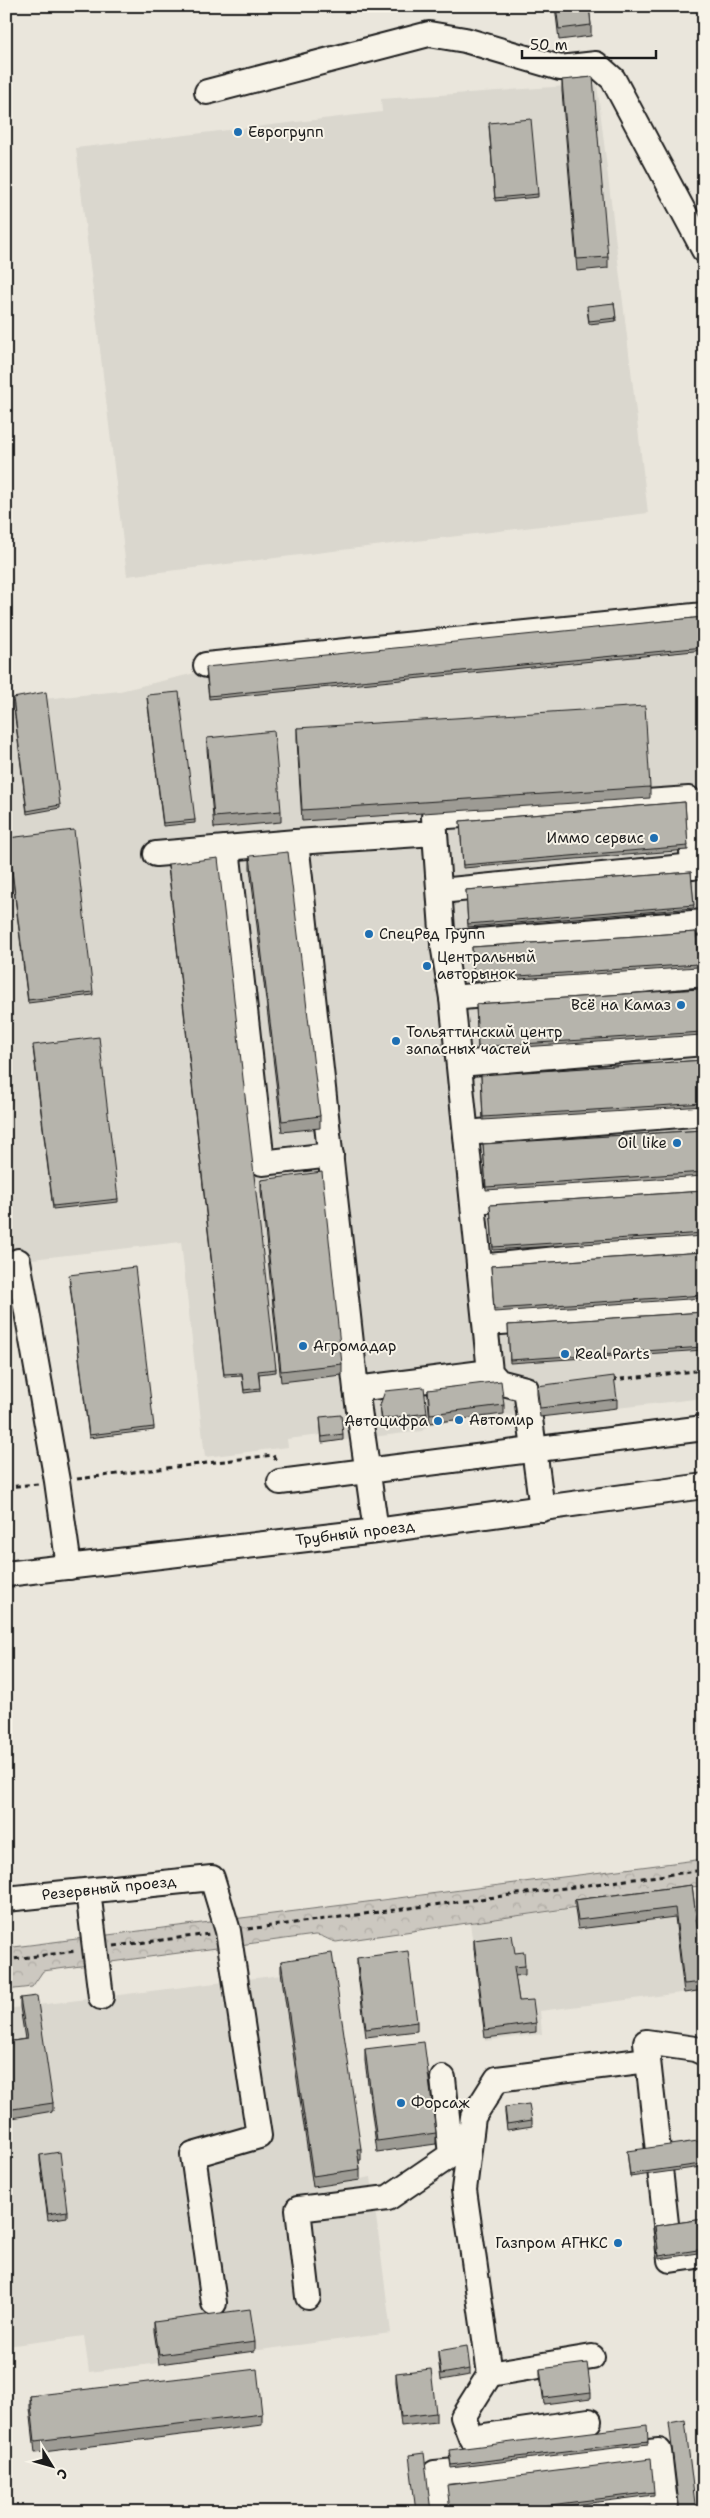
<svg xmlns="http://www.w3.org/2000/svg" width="710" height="2518" viewBox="0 0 710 2518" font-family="'Shantell Sans',sans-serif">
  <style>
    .built { fill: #dad7ce }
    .forest { fill: url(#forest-crowns); stroke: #74726e }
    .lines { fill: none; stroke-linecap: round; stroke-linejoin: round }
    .minor-casing { stroke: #1c1c1c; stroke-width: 28 }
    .path { stroke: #1c1c1c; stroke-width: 3; stroke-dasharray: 5 4; stroke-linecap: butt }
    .minor { stroke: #f7f3e8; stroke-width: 24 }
    .wall { fill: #9d9b94; stroke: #1c1c1c }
    .building { fill: #b6b4ac; stroke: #1c1c1c }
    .poi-dot { fill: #1f6fb2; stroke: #f7f3e8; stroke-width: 2 }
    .labels { text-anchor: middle; stroke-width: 4; stroke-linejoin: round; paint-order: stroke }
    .poi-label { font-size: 15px; fill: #1c1c1c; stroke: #f7f3e8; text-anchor: start }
    .street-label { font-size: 15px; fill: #1c1c1c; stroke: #f7f3e8 }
  </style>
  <defs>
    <pattern id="forest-crowns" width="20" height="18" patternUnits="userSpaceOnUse" patternTransform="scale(1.25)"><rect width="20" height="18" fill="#ccc8c0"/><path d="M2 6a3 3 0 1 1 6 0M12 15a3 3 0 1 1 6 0" fill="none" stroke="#afaba4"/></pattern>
  </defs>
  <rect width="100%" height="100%" fill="#eae6dc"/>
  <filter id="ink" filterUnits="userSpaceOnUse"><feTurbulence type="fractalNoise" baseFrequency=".02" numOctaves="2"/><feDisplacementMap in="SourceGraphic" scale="10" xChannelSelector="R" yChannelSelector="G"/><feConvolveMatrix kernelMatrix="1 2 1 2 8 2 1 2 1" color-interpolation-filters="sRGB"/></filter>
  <g filter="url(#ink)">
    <!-- built -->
    <g class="built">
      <polygon points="597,84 648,513 127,576 76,148 382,112 381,99"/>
      <polygon points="704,624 704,1398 530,1418 504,1414 430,1423 422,1431 322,1443 321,1435 287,1439 288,1447 205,1457 181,1242 6,1262 6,703 120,691 195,673"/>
      <polygon points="692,1894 704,1990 540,2011 542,2034 485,2041 470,1922"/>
      <polygon points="332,1964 361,2160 357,2160 360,2179 371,2177 391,2333 89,2372 84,2336 6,2346 6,2009 281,1975"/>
    </g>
    <!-- forest -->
    <path class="forest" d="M704,1859V1886L689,1887L682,1892L336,1942C327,1940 323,1935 315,1935L43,1971L32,1987L6,1990V1948Z"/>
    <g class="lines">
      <!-- minor casing -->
      <g class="minor-casing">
        <g id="minor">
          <polyline points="207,92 429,34 465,40 560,68 596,64 613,79 704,250"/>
          <polyline points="206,665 704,615"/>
          <polyline points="435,833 443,944 452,998 490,1372 499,1382 526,1389 542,1509"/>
          <polyline points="296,842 356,1389 376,1531"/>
          <polyline points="227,848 262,1163 331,1155"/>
          <polyline points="156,854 296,842 435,833 434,817 689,799 693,867"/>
          <polyline points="440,891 704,865"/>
          <polyline points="443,944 704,922"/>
          <polyline points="452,998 704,974"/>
          <polyline points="459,1064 704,1043"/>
          <polyline points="466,1133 704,1113"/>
          <polyline points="473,1201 704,1183"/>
          <polyline points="18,1261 57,1481 69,1567"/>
          <polyline points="479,1267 704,1244"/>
          <polyline points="486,1323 704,1308"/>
          <polyline points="356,1389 490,1372"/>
          <polyline points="280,1482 704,1428"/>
          <polyline points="6,1574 376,1531 704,1486"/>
          <polyline points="88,1891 101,1997"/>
          <polyline points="6,1899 212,1878 228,1931 259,2136 193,2155 214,2303"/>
          <polyline points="704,2053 695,2049 646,2042 670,2260 704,2255"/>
          <polyline points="308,2297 298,2209 388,2198 451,2155 443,2078"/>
          <polyline points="592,2357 490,2374 464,2190 473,2117 497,2079 648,2060"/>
          <polyline points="490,2374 463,2417 471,2438 589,2421"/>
          <polyline points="440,2512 435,2473 659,2451 666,2512"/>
          <polyline points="564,2512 665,2499"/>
        </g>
      </g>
      <!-- path -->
      <g class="path">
        <polyline points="612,1380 704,1370"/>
        <polyline points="77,1479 273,1455 277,1463"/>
        <polyline points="6,1487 38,1484"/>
        <polyline points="248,1929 704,1870"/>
        <polyline points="114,1946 210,1934"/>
        <polyline points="6,1960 76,1951"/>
      </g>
      <!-- minor -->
      <use href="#minor" class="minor"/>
    </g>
    <!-- wall -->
    <g class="wall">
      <polygon points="555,6 589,6 591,25 591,36 559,40"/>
      <polygon points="562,80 608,257 608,268 577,271 562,91"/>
      <polygon points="489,126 538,194 538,197 495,201"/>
      <polygon points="614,303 616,321 589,324 587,309"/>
      <polygon points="704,617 704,650 209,699 206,670"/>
      <polygon points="147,698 195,820 195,823 163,826"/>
      <polygon points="13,701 60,805 60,808 27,814"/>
      <polygon points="297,728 650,787 650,798 302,821 297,740"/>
      <polygon points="207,738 281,811 281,822 214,828 207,749"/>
      <polygon points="685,802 688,850 463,868 460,821"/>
      <polygon points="8,841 93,992 93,995 28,1003"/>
      <polygon points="250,856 320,1116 320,1128 282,1132 250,868"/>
      <polygon points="168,867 276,1369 276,1372 259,1374 260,1391 244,1393 242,1376 224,1377"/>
      <polygon points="691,872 694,908 468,927 466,890"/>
      <polygon points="696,932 698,967 474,982 472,947"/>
      <polygon points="699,989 702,1035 478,1050 476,1004"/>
      <polygon points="33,1048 118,1199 118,1202 53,1209"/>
      <polygon points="704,1060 704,1106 483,1120 481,1075"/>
      <polygon points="704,1130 704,1176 486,1190 483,1144"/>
      <polygon points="261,1180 342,1364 342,1375 281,1382 261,1191"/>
      <polygon points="704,1191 704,1236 493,1250 490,1205"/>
      <polygon points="704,1252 704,1298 494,1312 491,1266"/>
      <polygon points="69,1278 154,1427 154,1430 89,1438"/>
      <polygon points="704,1312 704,1350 510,1363 508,1325"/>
      <polygon points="537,1386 617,1399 617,1408 540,1417 537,1394"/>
      <polygon points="428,1390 504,1405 504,1414 430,1423 428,1399"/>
      <polygon points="380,1405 427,1413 427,1419 382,1425"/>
      <polygon points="320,1417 343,1434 343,1440 322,1443"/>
      <polygon points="692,1885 704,1980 704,1990 684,1993 675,1917 578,1929 575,1909 575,1900"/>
      <polygon points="474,1940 515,1953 525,1966 525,1975 515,1976 519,2001 536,2023 536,2032 485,2038 474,1949"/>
      <polygon points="357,1958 417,2022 417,2031 366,2037 357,1967"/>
      <polygon points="281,1961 361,2149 361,2160 359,2160 360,2169 360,2180 313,2187 281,1972"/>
      <polygon points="20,1998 53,2103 53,2111 6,2119 6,2042 25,2039 20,2007"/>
      <polygon points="365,2049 436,2133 436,2144 377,2152 365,2061"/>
      <polygon points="505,2107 532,2120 532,2126 507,2130 505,2113"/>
      <polygon points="627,2151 701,2164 701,2167 630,2177"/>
      <polygon points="40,2155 67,2211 67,2217 48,2220 40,2161"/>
      <polygon points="704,2219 704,2252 659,2259 655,2226"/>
      <polygon points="154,2322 255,2342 255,2351 159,2364 154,2331"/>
      <polygon points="438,2351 470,2369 470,2375 441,2380 438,2357"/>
      <polygon points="540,2369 591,2392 591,2398 544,2404 540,2375"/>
      <polygon points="396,2373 436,2413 436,2422 401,2426 396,2382"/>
      <polygon points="30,2396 262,2414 262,2425 35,2453 30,2408"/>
      <polygon points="648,2441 648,2444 451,2468 449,2453"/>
      <polygon points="654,2492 654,2495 519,2512 450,2512"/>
    </g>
    <!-- building -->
    <g class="building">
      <polygon points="556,6 589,6 591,25 559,29"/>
      <polygon points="593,77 608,257 577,259 562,80"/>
      <polygon points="531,119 538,194 495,198 489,123"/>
      <polygon points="614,303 616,318 589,321 587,306"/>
      <polygon points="704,617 704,647 209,696 206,667"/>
      <polygon points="46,692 60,805 27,811 13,698"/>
      <polygon points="179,692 195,820 163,823 147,695"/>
      <polygon points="645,706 650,787 302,810 297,728"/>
      <polygon points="274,731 281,811 214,817 207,738"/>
      <polygon points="685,802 688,846 463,865 460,821"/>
      <polygon points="74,830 93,992 28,1000 8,838"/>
      <polygon points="288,852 320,1116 282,1121 250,856"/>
      <polygon points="218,858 276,1369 258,1371 260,1388 244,1390 242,1373 224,1374 168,864"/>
      <polygon points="691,872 694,905 468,924 466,890"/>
      <polygon points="696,932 698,964 474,979 472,947"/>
      <polygon points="699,989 702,1032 478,1047 476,1004"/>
      <polygon points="99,1037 118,1199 53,1206 33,1045"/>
      <polygon points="704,1060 704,1103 483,1117 481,1075"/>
      <polygon points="704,1130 704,1172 486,1187 483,1144"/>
      <polygon points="322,1172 342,1364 281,1371 261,1180"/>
      <polygon points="704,1191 704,1233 493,1247 490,1205"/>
      <polygon points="704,1252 704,1295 494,1309 491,1266"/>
      <polygon points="135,1267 154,1427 89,1435 69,1275"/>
      <polygon points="704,1312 704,1347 510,1360 508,1325"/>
      <polygon points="614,1376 617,1399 540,1408 537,1386"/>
      <polygon points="501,1381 504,1405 430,1414 428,1390"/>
      <polygon points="424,1387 427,1413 382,1419 380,1405 385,1391"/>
      <polygon points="341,1415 343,1434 322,1437 320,1417"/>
      <polygon points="692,1885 704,1982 684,1984 675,1908 578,1920 575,1900"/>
      <polygon points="512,1935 515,1953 524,1952 525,1966 514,1967 519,2001 533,2000 536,2023 485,2030 474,1940"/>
      <polygon points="408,1951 417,2022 366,2029 357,1958"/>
      <polygon points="332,1953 361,2149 357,2149 360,2169 313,2176 281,1961"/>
      <polygon points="37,1996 53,2103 6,2110 6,2042 27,2039 20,1998"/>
      <polygon points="424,2042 436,2133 377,2141 365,2049"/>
      <polygon points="529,2104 532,2120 507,2124 505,2107"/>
      <polygon points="698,2141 701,2164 630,2174 627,2151"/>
      <polygon points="60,2152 67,2211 48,2214 40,2155"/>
      <polygon points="704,2219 704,2249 659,2256 655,2226"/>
      <polygon points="250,2309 255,2342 159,2355 154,2322"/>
      <polygon points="467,2346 470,2369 441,2374 438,2351"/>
      <polygon points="587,2363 591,2392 544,2398 540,2369"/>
      <polygon points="257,2369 262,2414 35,2441 30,2396"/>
      <polygon points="431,2369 436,2413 401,2417 396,2373"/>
      <polygon points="685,2420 696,2512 680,2512 669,2423"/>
      <polygon points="647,2425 648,2441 451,2465 449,2450"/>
      <polygon points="424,2453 431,2512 416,2512 409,2455"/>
      <polygon points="651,2459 654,2492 494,2512 450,2512 447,2485"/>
      <polygon points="656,2507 657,2512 615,2512"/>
    </g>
  </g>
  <!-- markers -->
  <g class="poi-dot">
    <circle cx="238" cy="132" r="5"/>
    <circle cx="654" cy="838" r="5"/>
    <circle cx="369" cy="934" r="5"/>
    <circle cx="427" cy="966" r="5"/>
    <circle cx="681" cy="1005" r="5"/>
    <circle cx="396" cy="1041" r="5"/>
    <circle cx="677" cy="1143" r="5"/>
    <circle cx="303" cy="1346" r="5"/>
    <circle cx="565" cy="1354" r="5"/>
    <circle cx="459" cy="1420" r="5"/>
    <circle cx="438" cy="1421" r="5"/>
    <circle cx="401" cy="2103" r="5"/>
    <circle cx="618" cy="2243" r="5"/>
  </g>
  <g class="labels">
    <!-- poi labels -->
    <g class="poi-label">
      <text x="248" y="137">Еврогрупп</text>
      <text x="644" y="843" text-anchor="end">Иммо сервис</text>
      <text x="379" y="939">СпецРвд Групп</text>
      <text x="437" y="962">Центральный<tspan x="437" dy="17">авторынок</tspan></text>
      <text x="671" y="1010" text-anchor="end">Всё на Камаз</text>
      <text x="406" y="1037">Тольяттинский центр<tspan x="406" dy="17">запасных частей</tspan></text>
      <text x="667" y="1148" text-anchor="end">Oil like</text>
      <text x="313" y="1351">Агромадар</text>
      <text x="575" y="1359">Real Parts</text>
      <text x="469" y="1425">Автомир</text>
      <text x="428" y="1426" text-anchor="end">Автоцифра</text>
      <text x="411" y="2108">Форсаж</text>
      <text x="608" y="2248" text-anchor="end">Газпром АГНКС</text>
    </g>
    <!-- street labels -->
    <g class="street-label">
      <text transform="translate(355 1533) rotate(-7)" y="5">Трубный проезд</text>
      <text transform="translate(109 1888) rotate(-6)" y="5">Резервный проезд</text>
    </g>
  </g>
  <!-- margin -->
  <rect width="710" height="2518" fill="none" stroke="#f7f3e8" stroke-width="25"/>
  <rect x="12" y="12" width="685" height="2493" fill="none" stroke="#1c1c1c" stroke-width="2" filter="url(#ink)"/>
  <!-- north arrow -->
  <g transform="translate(52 2466) rotate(127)" stroke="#f7f3e8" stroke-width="4" paint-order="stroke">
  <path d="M0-4L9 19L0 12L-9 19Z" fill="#1c1c1c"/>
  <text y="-8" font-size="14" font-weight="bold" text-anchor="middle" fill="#1c1c1c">С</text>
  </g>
  <!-- scale -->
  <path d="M522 50v8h134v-8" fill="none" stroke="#1c1c1c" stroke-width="2.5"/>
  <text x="530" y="50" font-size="15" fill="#1c1c1c" stroke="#f7f3e8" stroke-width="4" paint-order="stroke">50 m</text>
</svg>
